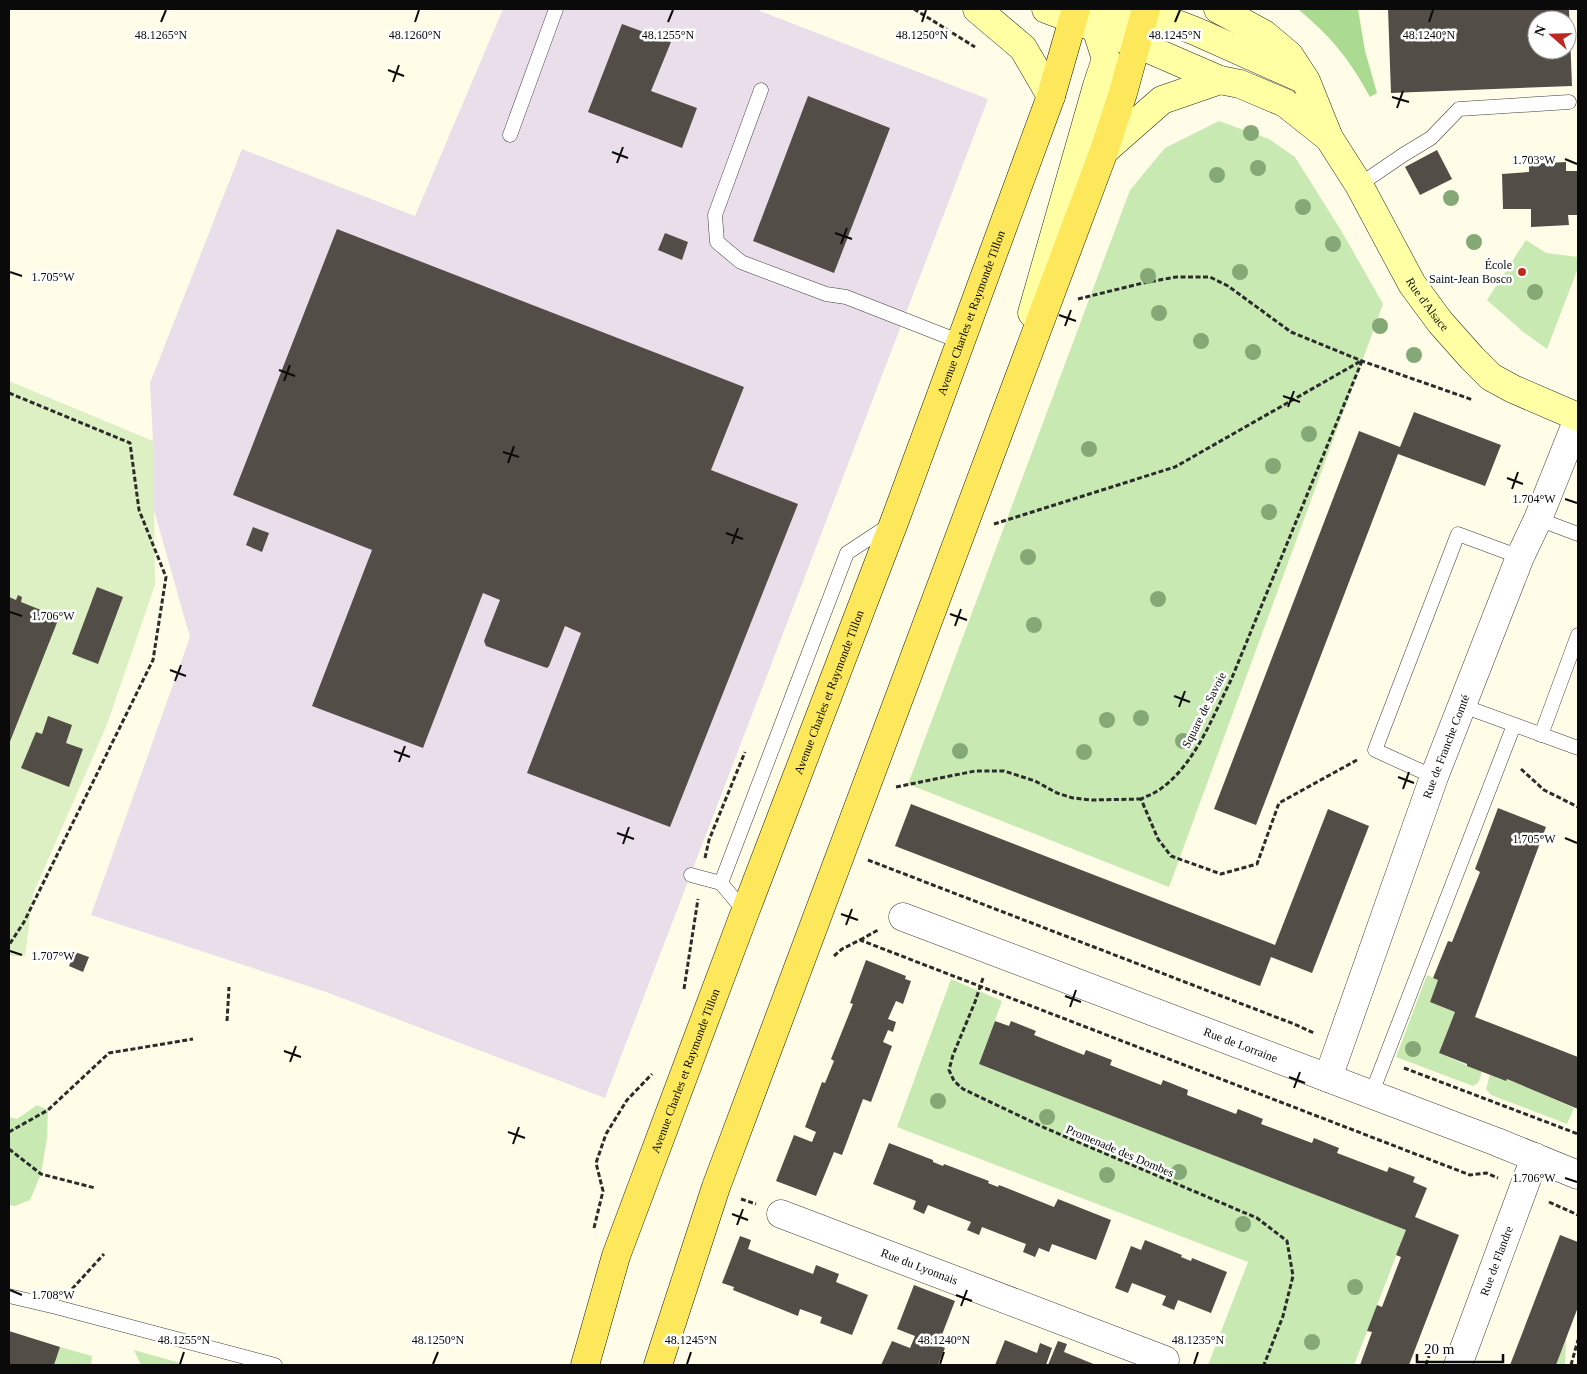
<svg xmlns="http://www.w3.org/2000/svg" width="1587" height="1374" viewBox="0 0 1587 1374" font-family="'Times New Roman',serif">
  <style>
    .industrial { fill: #eadeea }
    .green { fill: #c8e9b1 }
    .forest { fill: #aadb90 }
    .pitch { fill: #dcf0c3 }
    .building { fill: #534d47; fill-rule: evenodd }
    .lines { fill: none; stroke-linecap: round; stroke-linejoin: round }
    .lane-casing { stroke: #3d3d3d; stroke-width: 15 }
    .street-casing { stroke: #3d3d3d; stroke-width: 29 }
    .secondary-casing { stroke: #2c2c2c; stroke-width: 29 }
    .primary-casing { stroke: #1b1b1b; stroke-width: 29 }
    .path { stroke: #2c2c2c; stroke-width: 3; stroke-dasharray: 5 2.5; stroke-linecap: butt }
    .lane { stroke: #fff; stroke-width: 14 }
    .street { stroke: #fff; stroke-width: 28 }
    .secondary { stroke: #ffffa3; stroke-width: 28 }
    .primary { stroke: #fde75a; stroke-width: 28 }
    .tree { fill: #85a877 }
    .ticks { fill: none; stroke: #0a0a0a; stroke-width: 2 }
    .poi-dot { fill: #bd2920; stroke: #fff; stroke-width: 2 }
    .labels { text-anchor: middle; stroke-width: 5; stroke-linejoin: round; paint-order: stroke }
    .poi-label { font-size: 12px; fill: #0a0a0a; stroke: #fff; text-anchor: end }
    .street-label { font-size: 12px; fill: #0a0a0a; stroke: #fff }
    .ticks-label { font-size: 12px; text-anchor: middle; fill: #0a0a0a; stroke: #fff; stroke-width: 5; stroke-linejoin: round; paint-order: stroke }
  </style>
  <rect width="100%" height="100%" fill="#fffde8"/>
  <!-- industrial -->
  <polygon class="industrial" points="503,9 755,9 988,99 605,1098 326,992 91,915 190,637 151,500 138,495 153,441 150,383 242,149 415,216"/>
  <!-- green -->
  <g class="green">
    <polygon points="1219,121 1269,139 1295,157 1342,232 1383,304 1169,887 908,784 1130,190 1165,148"/>
    <polygon points="1526,240 1546,253 1578,257 1578,268 1547,349 1522,331 1487,300"/>
    <polygon points="1427,975 1438,980 1430,1002 1455,1012 1439,1053 1482,1072 1478,1083 1473,1086 1396,1057"/>
    <polygon points="951,979 1002,1001 979,1064 1406,1230 1354,1365 1208,1365 1248,1262 897,1127"/>
    <polygon points="1490,1075 1506,1081 1507,1079 1574,1108 1567,1124 1491,1095 1486,1089"/>
    <polygon points="37,1105 48,1110 47,1138 41,1174 30,1200 15,1206 9,1205 9,1117 17,1119"/>
    <polygon points="1566,1339 1565,1365 1556,1365"/>
    <polygon points="60,1347 92,1356 91,1365 54,1365"/>
    <polygon points="134,1350 187,1365 141,1365"/>
  </g>
  <!-- forest -->
  <path class="forest" d="M1298,9H1358L1365,51L1377,93L1370,97C1349,58 1331,37 1298,9Z"/>
  <!-- pitch -->
  <polygon class="pitch" points="9,381 153,441 155,585 106,727 33,894 25,956 9,956"/>
  <!-- building -->
  <g class="building">
    <path d="M1388,9H1569L1572,86L1391,93ZM1537,20H1567V50H1537Z"/>
    <polygon points="622,24 671,42 651,91 697,108 682,148 588,112"/>
    <polygon points="808,96 890,128 834,273 753,241"/>
    <polygon points="1437,150 1452,179 1420,195 1405,167"/>
    <polygon points="1566,162 1566,171 1578,171 1578,215 1568,215 1569,225 1531,227 1531,209 1503,209 1502,174 1529,172 1529,164"/>
    <polygon points="337,229 744,387 711,470 798,504 670,827 527,773 581,633 565,626 549,666 547,668 486,646 484,641 500,600 483,593 423,748 312,706 372,550 233,495"/>
    <polygon points="665,233 688,242 682,260 658,250"/>
    <polygon points="1414,412 1501,445 1485,486 1398,454 1256,825 1214,809 1359,431 1400,447"/>
    <polygon points="253,527 269,533 262,552 246,545"/>
    <polygon points="97,587 123,597 98,664 72,654"/>
    <polygon points="18,595 22,597 21,602 56,616 57,614 60,615 9,744 9,597 16,600"/>
    <polygon points="48,716 72,725 66,743 83,749 69,787 21,768 36,732 42,734"/>
    <polygon points="911,804 1275,945 1328,809 1369,826 1312,973 1271,957 1260,986 895,846"/>
    <polygon points="1498,808 1546,827 1475,1017 1578,1057 1578,1109 1507,1079 1506,1081 1467,1066 1467,1064 1439,1053 1455,1012 1430,1002 1438,980 1433,978 1448,941 1452,942 1480,872 1475,869"/>
    <polygon points="75,952 89,957 83,972 69,966"/>
    <polygon points="866,960 906,976 905,979 911,981 903,1004 896,1001 888,1019 896,1022 893,1032 888,1030 883,1042 892,1046 871,1102 863,1099 842,1155 834,1152 816,1196 776,1181 794,1135 812,1142 816,1132 805,1127 822,1082 825,1083 834,1061 831,1059 853,1004 850,1003"/>
    <polygon points="995,1021 1009,1026 1011,1021 1036,1031 1034,1035 1084,1055 1086,1050 1112,1060 1110,1065 1161,1085 1163,1080 1188,1090 1187,1095 1236,1114 1238,1109 1263,1119 1261,1124 1312,1143 1314,1138 1339,1148 1337,1153 1387,1172 1389,1167 1415,1177 1413,1182 1427,1188 1415,1217 1459,1235 1409,1365 1360,1365 1372,1332 1367,1331 1377,1305 1382,1307 1401,1257 1396,1255 1406,1230 979,1064"/>
    <polygon points="889,1143 933,1160 933,1162 943,1166 944,1164 989,1181 988,1183 998,1187 999,1185 1054,1207 1058,1199 1111,1220 1096,1260 1052,1244 1049,1252 1039,1248 1035,1257 1023,1252 1026,1244 982,1227 979,1235 967,1230 971,1222 928,1205 924,1214 913,1209 916,1201 873,1184"/>
    <polygon points="1560,1235 1578,1242 1578,1307 1556,1365 1510,1365"/>
    <polygon points="740,1236 751,1240 748,1249 813,1274 816,1265 839,1274 836,1282 868,1295 852,1335 820,1323 822,1317 800,1309 798,1316 733,1290 734,1287 722,1283"/>
    <polygon points="1145,1240 1182,1255 1181,1257 1191,1261 1192,1258 1227,1272 1211,1313 1178,1300 1174,1310 1162,1305 1166,1296 1132,1283 1128,1293 1115,1288 1131,1246 1141,1250"/>
    <polygon points="914,1285 955,1301 938,1345 945,1348 938,1365 881,1365 892,1341 910,1348 915,1336 897,1329"/>
    <polygon points="9,1331 60,1347 54,1365 9,1365"/>
    <polygon points="1005,1340 1037,1353 1040,1343 1052,1348 1046,1365 995,1365"/>
    <polygon points="1058,1341 1067,1344 1064,1352 1096,1365 1048,1365"/>
  </g>
  <g class="lines">
    <!-- lane casing -->
    <g class="lane-casing">
      <g id="lane">
        <polyline points="761,90 715,215 717,242 741,262 826,294 846,297 961,342"/>
        <polyline points="510,135 556,9"/>
        <polyline points="1359,185 1403,155 1431,138 1459,109 1569,102"/>
        <polyline points="1538,519 1578,534"/>
        <polyline points="1463,706 1578,748"/>
        <polyline points="1541,735 1578,635"/>
        <polyline points="1434,777 1375,750 1458,534 1520,557"/>
        <polyline points="691,875 721,883"/>
        <polyline points="745,912 721,883 847,553 891,524"/>
        <polyline points="1371,1095 1514,725"/>
        <polyline points="9,1296 56,1307 275,1365"/>
      </g>
    </g>
    <!-- street casing -->
    <g class="street-casing">
      <g id="street">
        <path id="s1" d="M903,917L1497,1142L1578,1175"/>
        <path id="s2" d="M1328,1078L1434,777L1520,557L1538,519L1578,419"/>
        <path id="s3" d="M781,1214L1165,1360L1163,1365"/>
        <path id="s4" d="M1458,1365L1535,1157"/>
      </g>
    </g>
    <!-- secondary casing -->
    <g class="secondary-casing">
      <g id="secondary">
        <polyline points="977,9 1023,48 1051,96"/>
        <polyline points="1046,9 1137,44 1220,80 1240,84 1285,103 1329,138"/>
        <polyline points="1115,9 1137,44"/>
        <polyline points="1138,9 1195,31 1305,80"/>
        <path id="s5" d="M1218,9L1264,34L1289,55L1306,81L1329,138L1359,185L1412,284L1440,322L1472,358L1491,377L1513,389L1578,417"/>
        <polyline points="1104,151 1162,100 1220,80"/>
        <polyline points="1032,313 1097,86 1106,59 1090,9"/>
      </g>
    </g>
    <!-- primary casing -->
    <g class="primary-casing">
      <g id="primary">
        <path id="s6" d="M585,1365L616,1256L745,912L895,520L1051,96L1076,9"/>
        <polyline points="658,1365 716,1187 1104,151 1123,93 1146,9"/>
      </g>
    </g>
    <!-- path -->
    <g class="path">
      <polyline points="914,9 975,47"/>
      <polyline points="1078,299 1143,283 1176,277 1210,277 1228,286 1291,332 1362,361 1473,400"/>
      <polyline points="9,393 130,443 139,510 166,577 153,660 24,922 9,945"/>
      <polyline points="994,524 1175,467 1361,361"/>
      <path d="M1357,760L1279,803L1257,864L1221,874L1171,856L1158,839L1141,799C1147,796 1153,794 1159,790C1195,765 1212,718 1231,680L1362,361"/>
      <polyline points="1521,769 1544,790 1578,807"/>
      <polyline points="896,787 975,771 1004,771 1035,781 1057,793 1073,798 1092,800 1141,799"/>
      <polyline points="705,858 709,840 745,752"/>
      <polyline points="868,860 1294,1024 1314,1033"/>
      <polyline points="860,940 878,930"/>
      <polyline points="834,956 842,949 860,940 1470,1175 1486,1173 1498,1178"/>
      <polyline points="983,978 975,1002 953,1055 949,1070 954,1081 963,1089 1045,1128 1257,1218 1287,1241 1293,1276 1283,1316 1264,1365"/>
      <polyline points="684,989 698,899"/>
      <polyline points="227,1021 229,987"/>
      <polyline points="1404,1068 1578,1134"/>
      <polyline points="9,1132 48,1110 109,1053 193,1039"/>
      <polyline points="9,1149 41,1174 95,1188"/>
      <polyline points="741,1199 756,1204"/>
      <polyline points="1549,1202 1578,1215"/>
      <polyline points="594,1228 603,1191 596,1163 606,1134 627,1100 652,1074"/>
      <polyline points="72,1289 104,1254"/>
      <polyline points="1426,1365 1429,1356"/>
      <polyline points="1571,1365 1578,1340"/>
    </g>
    <!-- lane -->
    <use href="#lane" class="lane"/>
    <!-- street -->
    <use href="#street" class="street"/>
    <!-- secondary -->
    <use href="#secondary" class="secondary"/>
    <!-- primary -->
    <use href="#primary" class="primary"/>
  </g>
  <!-- trees -->
  <g class="tree">
    <circle cx="1251" cy="133" r="8"/>
    <circle cx="1258" cy="168" r="8"/>
    <circle cx="1217" cy="175" r="8"/>
    <circle cx="1451" cy="198" r="8"/>
    <circle cx="1303" cy="207" r="8"/>
    <circle cx="1474" cy="242" r="8"/>
    <circle cx="1333" cy="244" r="8"/>
    <circle cx="1240" cy="272" r="8"/>
    <circle cx="1148" cy="276" r="8"/>
    <circle cx="1535" cy="292" r="8"/>
    <circle cx="1159" cy="313" r="8"/>
    <circle cx="1380" cy="326" r="8"/>
    <circle cx="1201" cy="341" r="8"/>
    <circle cx="1253" cy="352" r="8"/>
    <circle cx="1414" cy="355" r="8"/>
    <circle cx="1309" cy="434" r="8"/>
    <circle cx="1089" cy="449" r="8"/>
    <circle cx="1273" cy="466" r="8"/>
    <circle cx="1269" cy="512" r="8"/>
    <circle cx="1028" cy="557" r="8"/>
    <circle cx="1158" cy="599" r="8"/>
    <circle cx="1034" cy="625" r="8"/>
    <circle cx="1141" cy="718" r="8"/>
    <circle cx="1107" cy="720" r="8"/>
    <circle cx="1183" cy="741" r="8"/>
    <circle cx="960" cy="751" r="8"/>
    <circle cx="1084" cy="752" r="8"/>
    <circle cx="1413" cy="1049" r="8"/>
    <circle cx="938" cy="1101" r="8"/>
    <circle cx="1047" cy="1117" r="8"/>
    <circle cx="1179" cy="1172" r="8"/>
    <circle cx="1107" cy="1175" r="8"/>
    <circle cx="1243" cy="1224" r="8"/>
    <circle cx="1355" cy="1287" r="8"/>
    <circle cx="1312" cy="1342" r="8"/>
  </g>
  <!-- ticks -->
  <path class="ticks" d="M161,22L166,10M415,22L419,10M668,22L673,10M922,22L926,10M1175,22L1180,10M1429,22L1433,10M388,70L404,76M393,82L399,65M1392,97L1409,102M1397,108L1403,91M612,152L628,158M1565,159L1577,164M617,163L623,147M835,233L852,239M841,244L847,228M10,272L22,276M1059,315L1076,321M1065,326L1071,310M279,370L295,376M284,381L290,365M1283,396L1300,402M1288,407L1294,391M503,452L519,457M508,463L514,446M1507,478L1523,484M1512,489L1518,472M1565,499L1577,503M726,533L743,539M732,544L738,528M10,612L22,616M950,614L967,620M955,626L961,609M170,670L186,676M175,681L181,665M1174,696L1190,702M1179,707L1185,691M394,751L410,757M399,762L405,746M1398,777L1414,783M1403,789L1409,772M617,833L634,839M1565,838L1577,843M623,844L629,827M841,914L858,920M846,925L852,909M10,951L22,955M1065,996L1081,1002M1070,1007L1076,990M284,1051L301,1057M290,1062L296,1046M1289,1077L1305,1083M1294,1088L1300,1072M508,1132L525,1138M513,1144L519,1127M1565,1178L1577,1182M732,1214L748,1220M737,1225L743,1209M10,1290L22,1295M956,1295L972,1301M961,1306L967,1290M180,1364L184,1352M433,1364L438,1352M687,1364L691,1352M940,1364L944,1352M1194,1364L1198,1352"/>
  <!-- markers -->
  <circle class="poi-dot" cx="1522" cy="272" r="5"/>
  <g class="labels">
    <!-- poi labels -->
    <g class="poi-label">
      <text x="1512" y="269">École<tspan x="1512" dy="14">Saint-Jean Bosco</tspan></text>
    </g>
    <!-- street labels -->
    <g class="street-label">
      <text dy="4" stroke="none"><textPath href="#s5" startOffset="371">Rue d'Alsace</textPath></text>
      <text dy="4" stroke="none"><textPath href="#s6" startOffset="1121">Avenue Charles et Raymonde Tillon</textPath></text>
      <text dy="4" stroke="none"><textPath href="#s6" startOffset="716">Avenue Charles et Raymonde Tillon</textPath></text>
      <text transform="translate(1204 710) rotate(-63)" y="4">Square de Savoie</text>
      <text dy="4" stroke="none"><textPath href="#s2" startOffset="352">Rue de Franche Comté</textPath></text>
      <text dy="4" stroke="none"><textPath href="#s1" startOffset="361">Rue de Lorraine</textPath></text>
      <text dy="4" stroke="none"><textPath href="#s6" startOffset="311">Avenue Charles et Raymonde Tillon</textPath></text>
      <text transform="translate(1120 1151) rotate(23)" y="4">Promenade des Dombes</text>
      <text dy="4" stroke="none"><textPath href="#s4" startOffset="111">Rue de Flandre</textPath></text>
      <text dy="4" stroke="none"><textPath href="#s3" startOffset="148">Rue du Lyonnais</textPath></text>
    </g>
  </g>
  <g class="ticks-label">
    <text x="161" y="39">48.1265°N</text>
    <text x="415" y="39">48.1260°N</text>
    <text x="668" y="39">48.1255°N</text>
    <text x="922" y="39">48.1250°N</text>
    <text x="1175" y="39">48.1245°N</text>
    <text x="1429" y="39">48.1240°N</text>
    <text x="1534" y="164">1.703°W</text>
    <text x="53" y="281">1.705°W</text>
    <text x="1534" y="503">1.704°W</text>
    <text x="53" y="620">1.706°W</text>
    <text x="1534" y="843">1.705°W</text>
    <text x="53" y="960">1.707°W</text>
    <text x="1534" y="1182">1.706°W</text>
    <text x="53" y="1299">1.708°W</text>
    <text x="184" y="1344">48.1255°N</text>
    <text x="438" y="1344">48.1250°N</text>
    <text x="691" y="1344">48.1245°N</text>
    <text x="944" y="1344">48.1240°N</text>
    <text x="1198" y="1344">48.1235°N</text>
  </g>
  <!-- border -->
  <rect width="1587" height="1374" fill="none" stroke="#0a0a0a" stroke-width="20"/>
  <!-- north arrow -->
  <g transform="translate(1552 35) rotate(290)"><circle r="24" fill="#ffffff" stroke="#9d9d9d"/>
  <path d="M0-4L9 19L0 12L-9 19Z" fill="#bd2920"/>
  <text y="-8" font-size="14" font-weight="bold" text-anchor="middle" fill="#0a0a0a">N</text>
  </g>
  <!-- scale -->
  <path d="M1417 1354v8h86v-8" fill="none" stroke="#0a0a0a" stroke-width="2.5"/>
  <text x="1424" y="1354" font-size="15" fill="#0a0a0a" stroke="#ffffff" stroke-width="4" paint-order="stroke">20 m</text>
</svg>
